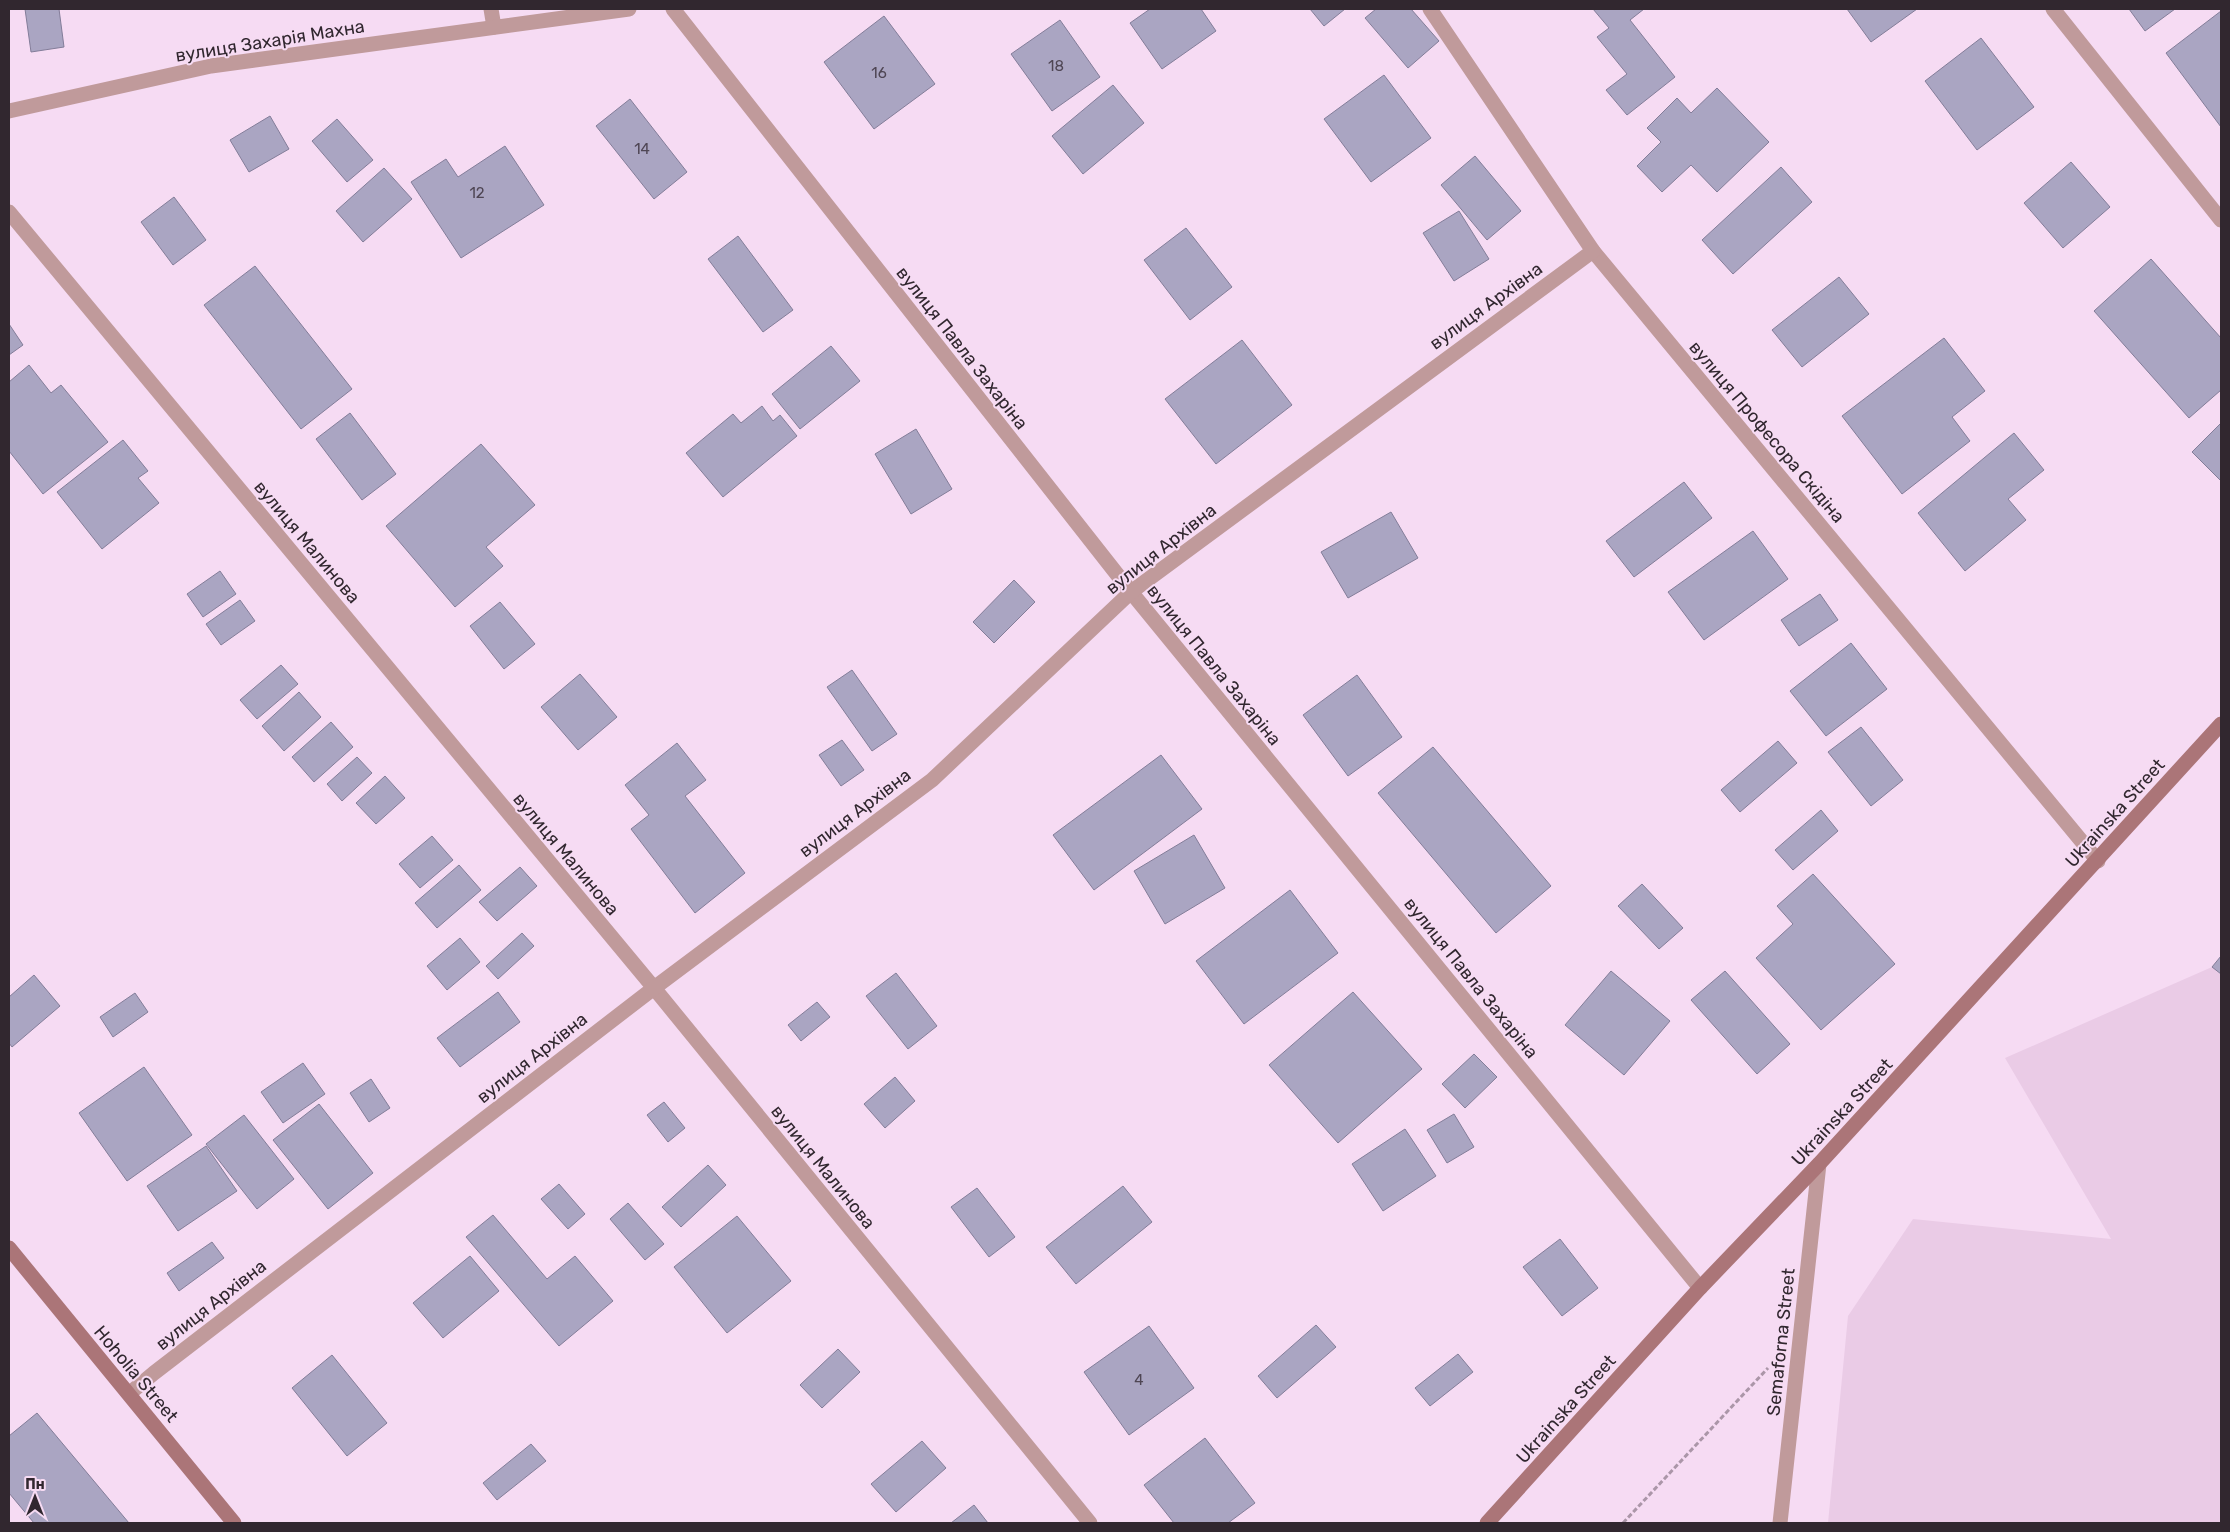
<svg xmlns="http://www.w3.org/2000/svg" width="2230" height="1532" viewBox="0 0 2230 1532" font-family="Rubik,sans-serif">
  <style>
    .built { fill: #eacbe6 }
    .building { fill: #aaa5c2; stroke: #837d99 }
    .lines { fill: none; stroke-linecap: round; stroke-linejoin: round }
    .path { stroke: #ab96a8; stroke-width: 3; stroke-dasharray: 5 2.5; stroke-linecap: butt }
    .street { stroke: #c09a9b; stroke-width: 15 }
    .secondary { stroke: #ab7578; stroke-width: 15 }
    .labels { text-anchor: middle; stroke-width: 4; stroke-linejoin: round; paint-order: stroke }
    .number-label { font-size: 15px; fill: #4f4654 }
    .street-label { font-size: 18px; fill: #31272f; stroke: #f6dbf3 }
  </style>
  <rect width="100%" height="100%" fill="#f6dbf3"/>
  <!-- built -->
  <polygon class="built" points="2221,956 2221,1523 1828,1523 1848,1316 1913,1219 2111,1239 2005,1058 2212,967"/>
  <!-- building -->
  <g class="building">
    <polygon points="25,9 59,9 64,47 31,52"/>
    <polygon points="1150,9 1201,9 1216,31 1162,69 1130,23"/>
    <polygon points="1310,9 1345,9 1324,26"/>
    <polygon points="1376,9 1411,9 1439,41 1408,68 1365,18"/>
    <polygon points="1593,9 1644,9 1630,20 1675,77 1627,115 1606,90 1627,74 1597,37 1609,28"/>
    <polygon points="1847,9 1917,9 1871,42"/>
    <polygon points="2129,9 2175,9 2145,31"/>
    <polygon points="2221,11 2221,127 2166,53"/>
    <polygon points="884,16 935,84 874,129 824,62"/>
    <polygon points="1060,20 1100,77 1052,111 1011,54"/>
    <polygon points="1981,38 2034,107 1977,150 1925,81"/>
    <polygon points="1384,75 1431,138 1371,182 1324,119"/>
    <polygon points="1113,85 1144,123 1083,174 1052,136"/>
    <polygon points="1717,88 1769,142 1717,192 1691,165 1662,192 1637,166 1661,142 1647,128 1677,98 1691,113"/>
    <polygon points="630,99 687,172 654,199 596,126"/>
    <polygon points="270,116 289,149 249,172 230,140"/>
    <polygon points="337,119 373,160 347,182 312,141"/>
    <polygon points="505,146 544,205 461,258 411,182 446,159 458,177"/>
    <polygon points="1475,156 1521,211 1487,240 1441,185"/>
    <polygon points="2071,162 2110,207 2063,248 2024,203"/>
    <polygon points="1781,167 1812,202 1733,274 1702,240"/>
    <polygon points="384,168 412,199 363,242 336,211"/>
    <polygon points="174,197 206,240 173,265 141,222"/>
    <polygon points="1459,211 1489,259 1454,281 1423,233"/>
    <polygon points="1186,228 1232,287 1190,320 1144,260"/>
    <polygon points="738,236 793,310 763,332 708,259"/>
    <polygon points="2151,259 2221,338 2221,390 2189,418 2094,311"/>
    <polygon points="255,266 352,389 301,429 204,305"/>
    <polygon points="1839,277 1869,314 1802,367 1772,330"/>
    <polygon points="9,324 23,345 9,355"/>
    <polygon points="1944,338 1985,391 1952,417 1970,441 1902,494 1842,416"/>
    <polygon points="1242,340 1292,405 1216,464 1165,399"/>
    <polygon points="831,346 860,381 800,429 772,394"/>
    <polygon points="29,365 51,393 61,385 108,442 43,494 9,451 9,382"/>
    <polygon points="762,406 773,421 780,415 797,436 723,497 686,453 733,414 741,423"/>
    <polygon points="350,413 396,474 362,500 316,439"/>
    <polygon points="2221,423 2221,481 2192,452"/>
    <polygon points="916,429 952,489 911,514 875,454"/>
    <polygon points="2014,433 2044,470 2008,499 2026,520 1965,571 1918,513"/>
    <polygon points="123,440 148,471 138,478 159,503 102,549 57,492"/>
    <polygon points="481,444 535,505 486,547 503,566 455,607 386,526"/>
    <polygon points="1684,482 1712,518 1634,577 1606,541"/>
    <polygon points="1391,512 1418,558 1348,598 1321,552"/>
    <polygon points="1753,531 1788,579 1704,640 1668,592"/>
    <polygon points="220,571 236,594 203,617 187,594"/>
    <polygon points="1014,580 1035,602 994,643 973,622"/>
    <polygon points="1820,594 1838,620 1799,646 1781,620"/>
    <polygon points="240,600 255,621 221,645 206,624"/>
    <polygon points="500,602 535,644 504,669 470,626"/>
    <polygon points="1851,643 1887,689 1826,736 1790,691"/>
    <polygon points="281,665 298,684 257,719 240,700"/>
    <polygon points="852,670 897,734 872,751 827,687"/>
    <polygon points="580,674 617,717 578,750 541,707"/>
    <polygon points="1357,675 1402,737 1348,776 1303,715"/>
    <polygon points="299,692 321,717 284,751 262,726"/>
    <polygon points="331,722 353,747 314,782 292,757"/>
    <polygon points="1861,727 1903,780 1871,806 1828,752"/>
    <polygon points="842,740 864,770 841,786 819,755"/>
    <polygon points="1778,741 1797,763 1740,812 1721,790"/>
    <polygon points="677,743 706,780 685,796 745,873 695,913 631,829 649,815 625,785"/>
    <polygon points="1433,747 1551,886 1496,933 1378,793"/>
    <polygon points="1161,755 1202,809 1094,890 1053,835"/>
    <polygon points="357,757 372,773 342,801 327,784"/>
    <polygon points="385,776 405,798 376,824 356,803"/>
    <polygon points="1821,810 1838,831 1793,870 1775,850"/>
    <polygon points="1194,835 1225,888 1165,924 1134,871"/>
    <polygon points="432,836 453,860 420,888 399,864"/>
    <polygon points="459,865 481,890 437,928 415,903"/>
    <polygon points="520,867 537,886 497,921 479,902"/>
    <polygon points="1813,874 1895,964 1821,1030 1756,958 1793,924 1777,906"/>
    <polygon points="1642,884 1683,928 1659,949 1618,906"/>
    <polygon points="1290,890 1338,953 1244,1024 1196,961"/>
    <polygon points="522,933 534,946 498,979 486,966"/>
    <polygon points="460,938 480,962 447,990 427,966"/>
    <polygon points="2221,956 2221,974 2212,967"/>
    <polygon points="1611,971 1670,1021 1624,1075 1565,1025"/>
    <polygon points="1725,971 1790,1044 1757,1074 1691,1000"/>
    <polygon points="896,973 937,1026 908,1049 866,996"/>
    <polygon points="34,975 60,1006 12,1047 9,1043 9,997"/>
    <polygon points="498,992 520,1022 460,1067 437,1038"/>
    <polygon points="1353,992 1422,1069 1338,1143 1269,1065"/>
    <polygon points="135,993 148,1012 113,1037 100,1017"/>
    <polygon points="817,1002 830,1017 801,1041 788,1025"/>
    <polygon points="1474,1054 1497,1077 1465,1108 1442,1084"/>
    <polygon points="303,1063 325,1094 283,1123 261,1092"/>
    <polygon points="144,1067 192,1135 127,1181 79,1113"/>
    <polygon points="895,1077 915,1101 885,1128 864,1104"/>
    <polygon points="371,1079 390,1108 369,1122 350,1093"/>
    <polygon points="664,1102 685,1128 668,1142 647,1115"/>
    <polygon points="319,1104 373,1173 328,1209 273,1140"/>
    <polygon points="1454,1114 1474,1147 1447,1163 1427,1130"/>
    <polygon points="244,1115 294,1179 257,1209 206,1144"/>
    <polygon points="1405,1129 1436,1176 1383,1211 1352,1164"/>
    <polygon points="206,1146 237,1191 178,1231 147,1186"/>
    <polygon points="708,1165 726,1185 681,1227 662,1207"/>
    <polygon points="559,1184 585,1214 568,1229 541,1199"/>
    <polygon points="1123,1186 1152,1222 1076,1284 1046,1247"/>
    <polygon points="977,1188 1015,1237 989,1257 951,1207"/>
    <polygon points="628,1203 664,1244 645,1260 610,1219"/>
    <polygon points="493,1215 547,1279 575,1256 613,1301 559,1346 466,1237"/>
    <polygon points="737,1216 791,1281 727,1333 674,1267"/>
    <polygon points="1560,1239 1598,1288 1562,1316 1523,1267"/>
    <polygon points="212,1242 224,1258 179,1291 167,1273"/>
    <polygon points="470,1256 499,1291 443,1338 413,1303"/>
    <polygon points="1316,1325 1336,1347 1277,1398 1258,1376"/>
    <polygon points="1149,1326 1194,1388 1129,1435 1084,1372"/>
    <polygon points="838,1349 860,1372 822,1408 800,1385"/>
    <polygon points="1458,1354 1473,1372 1430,1406 1415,1388"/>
    <polygon points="332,1355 387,1423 347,1456 292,1388"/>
    <polygon points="37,1413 129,1523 34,1523 9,1493 9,1436"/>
    <polygon points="1205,1438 1255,1503 1228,1523 1174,1523 1144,1485"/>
    <polygon points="922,1441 946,1468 896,1512 871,1484"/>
    <polygon points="531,1444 546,1461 497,1500 483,1483"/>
    <polygon points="974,1505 988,1523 951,1523"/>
  </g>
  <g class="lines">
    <!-- path -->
    <polyline class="path" points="1623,1523 1768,1368"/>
    <!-- street -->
    <g class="street">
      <polyline points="491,9 494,27"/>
      <polyline points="673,9 1131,592 1700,1288"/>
      <polyline points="1430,9 1593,251 2098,861"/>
      <polyline points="2053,9 2221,220"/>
      <polyline points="9,111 211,66 629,9"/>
      <polyline points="9,212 654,988 1090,1523"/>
      <polyline points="130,1393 154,1373 654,988 932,780 1131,592 1593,251"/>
      <polyline points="1780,1523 1819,1164"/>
    </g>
    <!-- secondary -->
    <g class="secondary">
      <polyline points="9,1248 234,1523"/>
      <polyline points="1487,1523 1700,1288 1819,1164 2221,724"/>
    </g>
  </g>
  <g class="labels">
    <!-- number labels -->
    <g class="number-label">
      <text x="1056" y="71">18</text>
      <text x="879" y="78">16</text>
      <text x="642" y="154">14</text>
      <text x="477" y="198">12</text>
      <text x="1139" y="1385">4</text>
    </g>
    <!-- street labels -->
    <g class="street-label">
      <text transform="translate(270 41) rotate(-9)" y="6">вулиця Захарія Махна</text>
      <text transform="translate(1486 306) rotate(-36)" y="6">вулиця Архівна</text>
      <text transform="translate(962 348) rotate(52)" y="6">вулиця Павла Захаріна</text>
      <text transform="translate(1767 432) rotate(50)" y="6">вулиця Професора Скідіна</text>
      <text transform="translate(307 542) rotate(50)" y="6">вулиця Малинова</text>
      <text transform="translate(1161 549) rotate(-38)" y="6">вулиця Архівна</text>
      <text transform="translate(1214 665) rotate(51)" y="6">вулиця Павла Захаріна</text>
      <text transform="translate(855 813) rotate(-37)" y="6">вулиця Архівна</text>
      <text transform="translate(2115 813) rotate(-48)" y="6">Ukrainska Street</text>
      <text transform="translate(566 854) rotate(50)" y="6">вулиця Малинова</text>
      <text transform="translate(1471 978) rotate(51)" y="6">вулиця Павла Захаріна</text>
      <text transform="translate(532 1058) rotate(-38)" y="6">вулиця Архівна</text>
      <text transform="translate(1842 1112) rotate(-47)" y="6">Ukrainska Street</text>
      <text transform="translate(823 1167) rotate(51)" y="6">вулиця Малинова</text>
      <text transform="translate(211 1305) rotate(-38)" y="6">вулиця Архівна</text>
      <text transform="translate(1781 1342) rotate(-84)" y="6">Semaforna Street</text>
      <text transform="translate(136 1374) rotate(50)" y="6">Hoholia Street</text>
      <text transform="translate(1566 1409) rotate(-48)" y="6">Ukrainska Street</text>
    </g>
  </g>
  <!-- border -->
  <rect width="2230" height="1532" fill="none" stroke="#31272f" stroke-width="20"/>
  <!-- north arrow -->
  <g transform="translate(35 1497)" stroke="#f6dbf3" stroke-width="4" paint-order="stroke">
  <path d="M0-4L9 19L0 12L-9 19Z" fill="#31272f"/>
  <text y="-8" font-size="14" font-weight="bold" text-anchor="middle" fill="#31272f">Пн</text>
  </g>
</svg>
